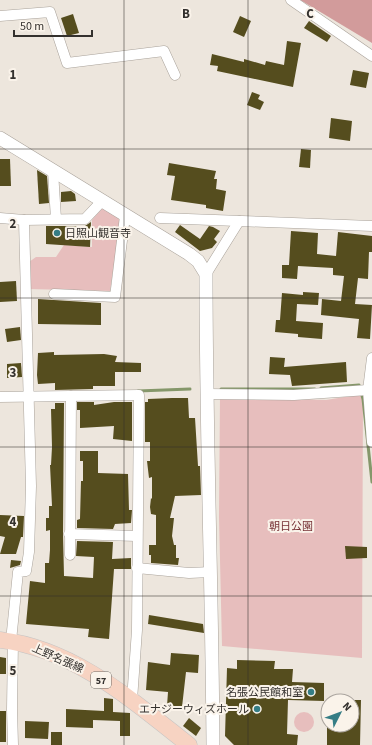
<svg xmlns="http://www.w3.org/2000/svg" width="372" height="745" viewBox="0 0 372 745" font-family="'Source Sans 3','Noto Sans JP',sans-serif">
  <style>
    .green { fill: #e7bebd }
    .forest { fill: #d29b9b }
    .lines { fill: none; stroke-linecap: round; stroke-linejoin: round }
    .stream { stroke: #85976a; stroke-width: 3 }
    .building { fill: #554d1e }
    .minor-casing { stroke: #a9a29a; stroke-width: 11 }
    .tertiary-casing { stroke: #a9a29a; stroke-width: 14 }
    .primary-casing { stroke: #c6c5c4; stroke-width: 17 }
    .minor { stroke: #fff; stroke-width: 10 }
    .tertiary { stroke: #fff; stroke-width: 13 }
    .primary { stroke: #f7d3c2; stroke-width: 16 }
    .grid { fill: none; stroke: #34312e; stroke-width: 1; stroke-opacity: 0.55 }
    .poi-dot { fill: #357d85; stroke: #faf3ea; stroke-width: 1.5 }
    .labels { text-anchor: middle; stroke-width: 4; stroke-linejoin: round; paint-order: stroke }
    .shield { fill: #faf3ea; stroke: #6f6b66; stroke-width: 1 }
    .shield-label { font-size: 10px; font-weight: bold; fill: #34312e }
    .poi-label { font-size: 11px; fill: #34312e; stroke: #faf3ea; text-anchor: end }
    .park-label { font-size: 11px; fill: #763135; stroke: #faf3ea }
    .street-label { font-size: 11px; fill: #34312e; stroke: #faf3ea }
    .grid-label { font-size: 13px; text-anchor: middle; font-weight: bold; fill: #34312e; stroke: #faf3ea; stroke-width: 4; stroke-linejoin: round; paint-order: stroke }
  </style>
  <rect width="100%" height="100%" fill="#ede6dd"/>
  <!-- green -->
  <g class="green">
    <polygon points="105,205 121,217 110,291 28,289 29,262 36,257 56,257 64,245 92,247 92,220"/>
    <polygon points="363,394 362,658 222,646 219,517 220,397 326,400"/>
    <circle cx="304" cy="722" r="10"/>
  </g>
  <!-- forest -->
  <polygon class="forest" points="300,0 372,0 372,43 302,1"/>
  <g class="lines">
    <!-- stream -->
    <g class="stream">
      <polyline points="321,388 359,385 363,399 372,482"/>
      <polyline points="221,389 315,389"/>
      <polyline points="138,391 190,389"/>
    </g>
  </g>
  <!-- building -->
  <g class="building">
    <polygon points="73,14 79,33 67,36 61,18"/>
    <polygon points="240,16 251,21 244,37 233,32"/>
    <polygon points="309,21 331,36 327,42 304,28"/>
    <polygon points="287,41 301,43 293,87 217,71 218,66 210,65 212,54 244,62 244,59 265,65 266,61 284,65"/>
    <polygon points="353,70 369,73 366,88 350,85"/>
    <polygon points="252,92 260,95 258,99 264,102 260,110 247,105"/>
    <polygon points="331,118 352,121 350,141 329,138"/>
    <polygon points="301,149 311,150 310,168 299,167"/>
    <polygon points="0,159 10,159 11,186 0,186"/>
    <polygon points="169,163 216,171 214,179 217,179 216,189 226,191 223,211 206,208 206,205 171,200 175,176 167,175"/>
    <polygon points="37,170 47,176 49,203 39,204"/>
    <polygon points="71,191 75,194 76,201 61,202 61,192"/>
    <polygon points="91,222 90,247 46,244 46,226 85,226"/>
    <polygon points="180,225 200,239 209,226 213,227 220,231 214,239 217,242 212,248 200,251 175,232"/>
    <polygon points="291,231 318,233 317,254 336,256 338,232 372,236 372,252 369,252 368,279 358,278 355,304 372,305 370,339 357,338 359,319 321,315 322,299 341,301 344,276 333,275 333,268 298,266 297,279 282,278 282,265 289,265"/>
    <polygon points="16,281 17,301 0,302 0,282"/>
    <polygon points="303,292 319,293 318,305 297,304 296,321 323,323 322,339 298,337 298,334 275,332 276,320 280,320 282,293 303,295"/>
    <polygon points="38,299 101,303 101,325 38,324"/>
    <polygon points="20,327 21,340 7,342 5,329"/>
    <polygon points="54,352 54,355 104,354 117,356 115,362 141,363 141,372 115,372 115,386 93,386 93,389 55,390 55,383 38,384 37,375 38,353"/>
    <polygon points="270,357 285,358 284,367 346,362 347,382 292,386 290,375 269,374"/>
    <polygon points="21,363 22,377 7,378 7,364"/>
    <polygon points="172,398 188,398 189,418 195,418 198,466 200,466 201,495 175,496 170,518 174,518 172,536 174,545 176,545 176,558 179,558 178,565 151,563 151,555 149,555 149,545 156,545 156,515 151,514 150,507 151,498 152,499 152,477 149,478 147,461 150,461 150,442 145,442 145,402 148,402 148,399"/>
    <polygon points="77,402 94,402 94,405 114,402 132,402 132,441 113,439 114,426 80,428 80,410 77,410"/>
    <polygon points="55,403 64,403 63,534 64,576 93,578 94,557 76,556 77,541 113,542 112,559 131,558 131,569 114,569 109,639 88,637 89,629 26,624 30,581 45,583 45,563 49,563 50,550 50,530 46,531 46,518 49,518 49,506 52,506 50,465 51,465 52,447 51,409 55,409"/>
    <polygon points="80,451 98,451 98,473 128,474 129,510 132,510 131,523 115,524 113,529 77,528 77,520 80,519 81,481 83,481 83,461 80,461"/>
    <polygon points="0,515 24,516 23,537 21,537 16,554 0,554 5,537 0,536"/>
    <polygon points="345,546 367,547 367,558 346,559"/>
    <polygon points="11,560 21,561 20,565 10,568"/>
    <polygon points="149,615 203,624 204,633 148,624"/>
    <polygon points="171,653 199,655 198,673 186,672 182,707 167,706 168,692 146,690 148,662 170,665"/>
    <polygon points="0,657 6,658 6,674 0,674"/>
    <polygon points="237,660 275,661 274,669 293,669 292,682 324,683 324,701 288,700 287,734 298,735 297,745 234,745 225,736 227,668 237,669"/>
    <polygon points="104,698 113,699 113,712 130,713 130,736 120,736 120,721 93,720 93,728 66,727 66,709 104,711"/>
    <polygon points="352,700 361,700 360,745 327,745 327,725 352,725"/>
    <rect x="0" y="711" width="6" height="31"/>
    <polygon points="189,718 201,728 196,736 183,726"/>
    <polygon points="25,721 49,722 48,739 25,738"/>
    <rect x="51" y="732" width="11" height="13"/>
  </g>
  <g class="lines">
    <!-- minor casing -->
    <g class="minor-casing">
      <g id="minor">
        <polyline points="291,0 372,56"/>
        <polyline points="0,16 50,12 67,63 164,51 175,75"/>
        <polyline points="53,171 56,219"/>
        <polyline points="0,218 24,220 85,219 102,201"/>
        <polyline points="160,218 372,226"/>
        <polyline points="206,274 239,221"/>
        <polyline points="54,294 115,297 125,216"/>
        <polyline points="372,358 368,390 372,442"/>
        <polyline points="206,394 294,395 368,390"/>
        <polyline points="0,397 139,395 137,630 132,700"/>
        <polyline points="69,534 137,536"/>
        <polyline points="70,555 71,396"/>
        <polyline points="137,568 189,573 211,572"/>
        <polyline points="11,641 18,572 26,571 29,552 31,486 24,220"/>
        <polyline points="13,641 12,709 13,745"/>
      </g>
    </g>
    <!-- tertiary casing -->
    <g class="tertiary-casing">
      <path id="tertiary" d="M0,138L189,254L198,261L206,274C206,431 212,588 213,745"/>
    </g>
    <!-- primary casing -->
    <g class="primary-casing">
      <path id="primary" d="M0,640C73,648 133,701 189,745"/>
    </g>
    <!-- minor -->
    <use href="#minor" class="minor"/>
    <!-- tertiary -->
    <use href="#tertiary" class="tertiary"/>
    <!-- primary -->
    <use href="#primary" class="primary"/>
  </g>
  <!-- grid -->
  <path class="grid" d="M124,0V745M248,0V745M0,149H372M0,298H372M0,447H372M0,596H372"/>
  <!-- markers -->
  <g class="poi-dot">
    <circle cx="57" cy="233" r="4"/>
    <circle cx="311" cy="692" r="4"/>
    <circle cx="257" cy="709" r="4"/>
  </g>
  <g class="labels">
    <!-- shield labels -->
    <rect class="shield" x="91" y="672" width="20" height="16" rx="3"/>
    <g class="shield-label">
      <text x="101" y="684">57</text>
    </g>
    <!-- poi labels -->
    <g class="poi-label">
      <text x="65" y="237" text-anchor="start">日照山観音寺</text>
      <text x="303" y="696">名張公民館和室</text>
      <text x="249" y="713">エナジーウィズホール</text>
    </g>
    <!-- park labels -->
    <g class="park-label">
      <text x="291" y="530">朝日公園</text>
    </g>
    <!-- street labels -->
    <g class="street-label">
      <text transform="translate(58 658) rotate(24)" y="4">上野名張線</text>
    </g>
  </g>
  <g class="grid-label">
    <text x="186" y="18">B</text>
    <text x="310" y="18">C</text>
    <text x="13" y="79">1</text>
    <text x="13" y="228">2</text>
    <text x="13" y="377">3</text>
    <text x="13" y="526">4</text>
    <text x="13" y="675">5</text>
  </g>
  <!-- north arrow -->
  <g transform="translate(340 713) rotate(48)"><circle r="19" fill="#faf3ea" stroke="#aba59f"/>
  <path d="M0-3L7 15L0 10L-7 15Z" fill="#357d85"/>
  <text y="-6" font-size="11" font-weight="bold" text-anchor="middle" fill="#34312e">N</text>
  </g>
  <!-- scale -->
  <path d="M14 30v6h78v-6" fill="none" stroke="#34312e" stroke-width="2"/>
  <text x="20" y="30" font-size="12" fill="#34312e" stroke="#faf3ea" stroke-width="3" paint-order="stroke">50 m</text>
</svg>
